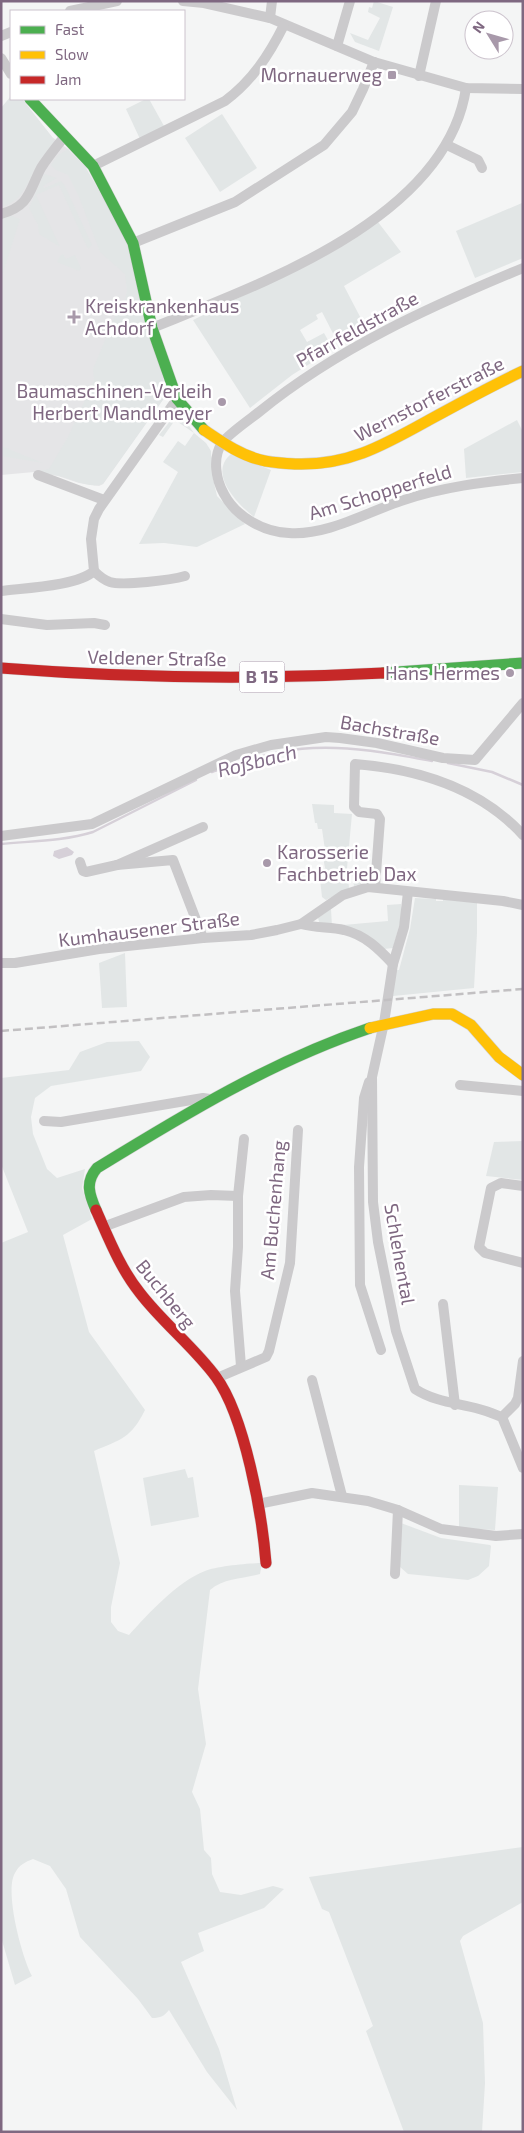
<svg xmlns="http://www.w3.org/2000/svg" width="524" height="2133" viewBox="0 0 524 2133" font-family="'Exo 2',sans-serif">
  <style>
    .built { fill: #e5e5e7 }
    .green { fill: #e2e6e6 }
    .water { fill: #d6d0d8 }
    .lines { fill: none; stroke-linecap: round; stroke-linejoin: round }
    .stream { stroke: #d6d0d8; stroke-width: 2.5 }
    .fast-casing { stroke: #d3d2d3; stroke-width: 12 }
    .slow-casing { stroke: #d3d2d3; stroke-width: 12 }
    .jam-casing { stroke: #d3d2d3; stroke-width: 12 }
    .street { stroke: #cbcacc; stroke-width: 10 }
    .fast { stroke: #4caf50; stroke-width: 11 }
    .slow { stroke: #ffc107; stroke-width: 11 }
    .jam { stroke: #c62828; stroke-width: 11 }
    .rail { stroke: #c2c0c2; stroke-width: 2.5; stroke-dasharray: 8 4; stroke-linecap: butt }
    .poi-dot { fill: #a899aa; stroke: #fff; stroke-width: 2 }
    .labels { text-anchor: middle; stroke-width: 5; stroke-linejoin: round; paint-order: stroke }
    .shield { fill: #fff; stroke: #a595a7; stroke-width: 1 }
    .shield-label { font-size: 18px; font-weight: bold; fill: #7f6881 }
    .poi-label { font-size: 19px; fill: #7f6881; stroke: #fff; text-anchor: end }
    .street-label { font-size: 19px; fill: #7f6881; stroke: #fff }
    .water-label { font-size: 20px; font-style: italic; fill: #846f8a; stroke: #fff }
  </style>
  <rect width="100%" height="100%" fill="#f4f5f5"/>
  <!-- built -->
  <polygon class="built" points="22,99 52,137 68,149 127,240 167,394 103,484 99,486 79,483 58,476 34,472 1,475 1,126"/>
  <!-- green -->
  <g class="green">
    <polygon points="374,1 393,7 379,51 355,42 350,33 368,40 380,18 368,12 369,7 372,8"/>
    <path d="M11,96V99H22L52,137L54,142C49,150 41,157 37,165C28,182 22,202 1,207V108Z"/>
    <polygon points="146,99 149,99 164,126 140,139 126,109"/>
    <polygon points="222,114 257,168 220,192 185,138"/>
    <path d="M68,149L85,166L127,240L167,394L103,484C89,489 73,479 59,476C51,474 43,473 34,472L49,469L68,437L94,380L93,369L118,309L125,301L127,291L125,274L100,252L79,197L68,175L56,170L51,165L58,155Z"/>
    <polygon points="44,174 57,178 43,186 44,188 61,181 65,186 92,245 88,249 59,185 36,195 60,247 39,234 38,225 29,208"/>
    <polygon points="522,203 523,258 475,278 456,231"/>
    <polygon points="12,216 20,219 1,279 1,218"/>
    <polygon points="378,222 401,252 344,286 368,332 340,347 322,312 316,315 318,319 300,330 307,342 324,333 333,349 292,375 250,408 193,320 296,270"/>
    <polygon points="63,254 66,259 75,255 81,268 79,271 57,262 60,256"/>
    <polygon points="175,415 184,419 194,433 206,443 211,451 212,474 217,496 245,524 197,547 164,543 139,544 178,472 163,462 178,441 185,446 194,433 175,420 163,437 159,435"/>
    <polygon points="517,420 523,432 523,472 466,478 464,449"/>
    <polygon points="1,446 43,463 1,456"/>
    <path d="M231,454L271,470L254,517C239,505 207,474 231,454Z"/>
    <polygon points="312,804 334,805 334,813 352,814 347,868 349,888 326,900 322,897 319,870 325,868 322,851 325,850 322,829 318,829 317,823 315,823"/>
    <polygon points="370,866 374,867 370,881 366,883 361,882 361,884 354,886 352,871 370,872"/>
    <polygon points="415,898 436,899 436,901 443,901 443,899 477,902 477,933 474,988 393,996 396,970 399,970 410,929"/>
    <polygon points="401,904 401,919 393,948 384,949 320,925 318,918 331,909 332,926 388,921 387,905"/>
    <polygon points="125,953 127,1007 102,1008 99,963"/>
    <path d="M139,1041L150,1057L141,1071L51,1086L35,1098L31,1117L33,1134L47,1169L57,1178L85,1169L82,1188L92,1219L63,1235L89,1332L145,1410C131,1438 122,1439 94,1451L120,1563L111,1607V1622L118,1631L129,1635C149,1613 177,1582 205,1571C216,1566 250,1563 262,1563L260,1574C243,1579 224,1578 210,1590L198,1689L206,1744L192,1792L200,1809L204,1850L211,1858L212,1874L220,1892L241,1895L273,1886L284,1889L264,1908L198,1933L204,1951L181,1962L219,2049L237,2110L207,2072L169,2010C164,2016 161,2018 152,2018L138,1999L80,1937L66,1889L50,1866L33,1859C25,1862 19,1865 15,1873C4,1891 22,1958 32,1976L15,1985L1,1937V1243L28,1232L1,1164V1078L69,1070L80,1052L107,1042Z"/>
    <polygon points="523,1141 523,1180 486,1176 494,1142"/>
    <polygon points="185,1469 188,1478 193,1477 199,1517 151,1526 143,1478"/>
    <polygon points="459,1485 498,1487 495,1530 459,1528"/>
    <polygon points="401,1523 441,1538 490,1545 491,1546 489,1566 478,1576 468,1580 408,1574 399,1566"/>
    <polygon points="523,1847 523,1902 463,1936 460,1941 483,2023 485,2083 482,2132 404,2132 366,2031 373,2026 329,1912 322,1909 309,1877"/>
  </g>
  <!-- water -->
  <polygon class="water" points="67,847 74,852 72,855 59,859 53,856 54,851"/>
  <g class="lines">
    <!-- stream -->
    <g class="stream">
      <polyline points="448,763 492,772 523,785"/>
      <path d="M212,772C245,761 279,749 313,748C353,746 394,754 432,761"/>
      <path d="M1,844C32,841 64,841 93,832L196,780"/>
    </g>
    <!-- fast casing -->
    <g class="fast-casing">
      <g id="fast">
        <polyline points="30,99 93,166 133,243 152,328 177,399 204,430"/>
        <polyline points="383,673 523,663"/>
        <path d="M96,1210C89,1194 85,1182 97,1168C185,1114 272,1061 370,1028"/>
      </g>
    </g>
    <!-- slow casing -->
    <g class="slow-casing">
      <g id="slow">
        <path d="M204,430C222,442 240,455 261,460C272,463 283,463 295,464C348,466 384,445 429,420C460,403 491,386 523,371"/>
        <polyline points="370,1028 433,1014 452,1014 471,1025 499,1057 523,1075"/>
      </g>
    </g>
    <!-- jam casing -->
    <g class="jam-casing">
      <g id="jam">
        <path d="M1,668C128,678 256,680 383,673"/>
        <path d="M96,1210C109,1239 120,1268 140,1293C163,1323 194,1347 216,1377C245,1417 262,1514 266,1563"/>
      </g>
    </g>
    <!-- street -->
    <g class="street">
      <polyline points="183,1 204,3 270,18 374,62 466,88 523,89"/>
      <polyline points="70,11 117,1"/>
      <polyline points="270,18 272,1"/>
      <polyline points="1,36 11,32"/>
      <polyline points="337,46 350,1"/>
      <polyline points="1,58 11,74"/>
      <polyline points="419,76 436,1"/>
      <polyline points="447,145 478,160 482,168"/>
      <path d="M93,166L225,101C252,81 269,55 284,25"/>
      <path d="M1,214C30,206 29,191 41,168C48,157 57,146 65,136"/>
      <polyline points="133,243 235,202 324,145 352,112 363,89 374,62"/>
      <path d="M523,268C429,307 338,348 259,412C250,419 227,435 222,443C212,458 216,480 224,494C236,517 264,532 289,533C327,536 369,511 404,500C443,487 483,482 523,478"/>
      <path d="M152,328C258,285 447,219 466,88"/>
      <polyline points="38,475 104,500"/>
      <path d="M94,571C99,576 104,580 110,582C123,586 171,580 185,576"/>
      <path d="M1,591C24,588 78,586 94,571L91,539L94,519L99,509L177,399"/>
      <polyline points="1,619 47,625 94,623 105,625"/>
      <polyline points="1,836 92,824 236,755 271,745 326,737 340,738 377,743 443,758 475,760 523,703"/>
      <polyline points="80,862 83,871 86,872 117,865 203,827"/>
      <polyline points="117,865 173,860 203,938"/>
      <path d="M375,887L380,819L377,814L359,812L354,807L355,764C418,769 480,788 523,835"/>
      <path d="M408,892L404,927L393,964L384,1023L372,1077L373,1202L378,1242L396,1331L415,1389C435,1402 457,1403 479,1409C487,1411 494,1414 502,1417L523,1468"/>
      <path d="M301,924C315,928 330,927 344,930C365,935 379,949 393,964"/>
      <polyline points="1,963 15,963 99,949 203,938 251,935 277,930 301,924 343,895 368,887 503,901 523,905"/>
      <polyline points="369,1082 364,1098 359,1167 360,1285 381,1350"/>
      <polyline points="460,1085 523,1091"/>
      <polyline points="44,1121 61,1122 203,1098 210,1099"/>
      <polyline points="523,1186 501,1183 491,1188 479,1247 485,1253 523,1263"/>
      <polyline points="103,1227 184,1197 211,1195 238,1196"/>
      <polyline points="443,1304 455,1405"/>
      <polyline points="241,1366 235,1291 238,1247 238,1196 244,1139"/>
      <polyline points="217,1378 266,1357 269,1351 290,1263 298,1130"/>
      <polyline points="312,1380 342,1496"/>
      <polyline points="502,1417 515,1404 518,1398 523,1361"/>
      <polyline points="258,1504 312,1493 368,1501 398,1510 441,1529 496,1536 523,1534"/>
      <polyline points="395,1574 398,1510"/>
    </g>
    <!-- fast -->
    <use href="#fast" class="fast"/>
    <!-- slow -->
    <use href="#slow" class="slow"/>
    <!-- jam -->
    <use href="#jam" class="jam"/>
    <!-- rail -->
    <polyline class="rail" points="1,1031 523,989"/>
  </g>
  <!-- markers -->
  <g class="poi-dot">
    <rect x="387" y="70" width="10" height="10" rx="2.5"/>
    <path d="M71.5 309.5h5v5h5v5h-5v5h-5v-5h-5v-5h5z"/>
    <circle cx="222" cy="402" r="5"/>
    <circle cx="510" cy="673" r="5"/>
    <circle cx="267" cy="863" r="5"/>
  </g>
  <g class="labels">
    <!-- shield labels -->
    <rect class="shield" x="239.5" y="661.5" width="45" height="31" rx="4"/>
    <g class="shield-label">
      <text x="262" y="683">B 15</text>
    </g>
    <!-- poi labels -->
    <g class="poi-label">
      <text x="382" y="82">Mornauerweg</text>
      <text x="85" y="313" text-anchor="start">Kreiskrankenhaus<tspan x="85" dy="22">Achdorf</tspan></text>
      <text x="212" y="398">Baumaschinen-Verleih<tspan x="212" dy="22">Herbert Mandlmeyer</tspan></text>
      <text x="500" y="680">Hans Hermes</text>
      <text x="277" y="859" text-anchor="start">Karosserie<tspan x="277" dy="22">Fachbetrieb Dax</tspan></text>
    </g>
    <!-- street labels -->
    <g class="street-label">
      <text transform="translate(357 329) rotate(-29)" y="7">Pfarrfeldstraße</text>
      <text transform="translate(429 399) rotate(-27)" y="7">Wernstorferstraße</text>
      <text transform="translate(380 492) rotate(-17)" y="7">Am Schopperfeld</text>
      <text transform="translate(157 658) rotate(1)" y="7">Veldener Straße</text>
      <text transform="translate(390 730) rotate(10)" y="7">Bachstraße</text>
      <text transform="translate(149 929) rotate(-7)" y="7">Kumhausener Straße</text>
      <text transform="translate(273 1210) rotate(-85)" y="7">Am Buchenhang</text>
      <text transform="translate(400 1254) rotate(80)" y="7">Schlehental</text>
      <text transform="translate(166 1294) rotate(51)" y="7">Buchberg</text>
    </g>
    <!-- water labels -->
    <g class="water-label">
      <text transform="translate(257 761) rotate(-14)" y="7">Roßbach</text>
    </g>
  </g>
  <!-- border -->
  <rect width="524" height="2133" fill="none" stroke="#7f6881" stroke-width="5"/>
  <!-- legend -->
  <rect x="10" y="10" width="175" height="90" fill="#ffffff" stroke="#ccc3cd"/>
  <rect x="20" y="26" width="25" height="8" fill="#4caf50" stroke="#ccc3cd"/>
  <text x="55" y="35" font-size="15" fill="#7f6881">Fast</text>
  <rect x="20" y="51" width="25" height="8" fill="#ffc107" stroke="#ccc3cd"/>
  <text x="55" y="60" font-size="15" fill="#7f6881">Slow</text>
  <rect x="20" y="76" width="25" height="8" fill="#c62828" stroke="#ccc3cd"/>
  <text x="55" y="85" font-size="15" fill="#7f6881">Jam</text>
  <!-- north arrow -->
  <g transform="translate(489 35) rotate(307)"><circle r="24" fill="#ffffff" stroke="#ccc3cd"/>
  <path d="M0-4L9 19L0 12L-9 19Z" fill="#a899aa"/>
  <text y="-8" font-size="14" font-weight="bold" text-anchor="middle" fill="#7f6881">N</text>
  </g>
</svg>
